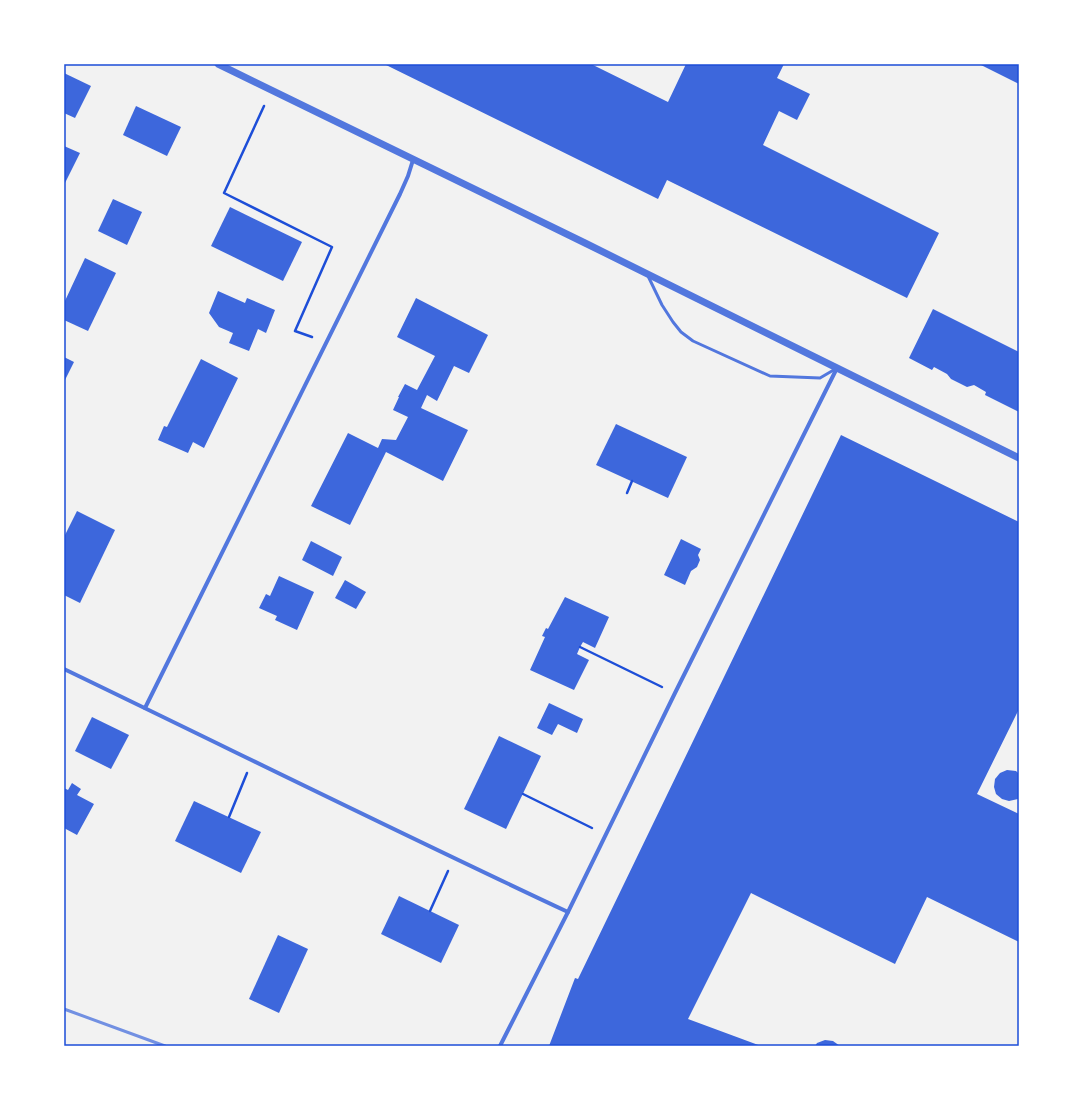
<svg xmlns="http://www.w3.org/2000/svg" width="1083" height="1110" viewBox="0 0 1083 1110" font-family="Commissioner,sans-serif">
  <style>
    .building { fill: #3d67dc }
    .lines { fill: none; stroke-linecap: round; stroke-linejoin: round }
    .path { stroke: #1d4ed8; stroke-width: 2.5 }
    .service { stroke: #5277de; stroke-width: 3 }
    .minor { stroke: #5277de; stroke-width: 4 }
    .tertiary { stroke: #5277de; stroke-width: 7 }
    .rail { stroke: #7290e2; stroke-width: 3 }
    .neatline { fill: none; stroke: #1d4ed8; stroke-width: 1.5 }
  </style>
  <rect width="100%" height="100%" fill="#f2f2f2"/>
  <!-- building -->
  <g class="building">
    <polygon points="384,64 591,64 668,102 686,64 784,64 777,78 810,94 797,120 779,111 763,145 939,233 907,298 667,180 658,199"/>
    <polygon points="979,64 1019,64 1019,84"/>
    <polygon points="64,73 91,86 75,118 64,113"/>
    <polygon points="136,106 181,127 167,156 123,135"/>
    <polygon points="64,146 80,153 64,185"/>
    <polygon points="113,199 142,212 127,245 98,231"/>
    <polygon points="230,207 302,242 283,281 211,246"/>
    <polygon points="85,258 116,273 88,331 64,320 64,303"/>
    <polygon points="218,291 245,303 247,298 275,310 266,333 258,329 249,351 229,343 233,333 219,327 209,313"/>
    <polygon points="416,298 488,335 469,373 454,366 437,401 427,395 421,408 468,430 443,481 386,452 350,525 311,506 348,433 378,448 382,439 396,440 408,417 393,410 399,397 398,397 405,384 417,390 435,356 397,337"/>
    <polygon points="933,309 1019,352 1019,412 985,395 986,392 974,385 967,387 951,379 947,374 934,367 932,370 909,358"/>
    <polygon points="64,357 74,362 64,382"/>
    <polygon points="201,359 238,378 204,448 193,442 188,453 158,440 164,426 167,427"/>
    <polygon points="616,424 687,457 668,498 596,465"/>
    <polygon points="841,435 1019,522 1019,709 977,794 1019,814 1019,942 927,897 895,964 751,893 688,1019 761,1046 549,1046 575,978 578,979"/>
    <polygon points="77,511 115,530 80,603 64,595 64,537"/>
    <polygon points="681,539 701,549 698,555 700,560 697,567 691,571 685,585 664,575"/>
    <polygon points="311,541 342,557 333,576 302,560"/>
    <polygon points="279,576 314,592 297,630 275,620 277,616 259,608 266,594 270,596"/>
    <polygon points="345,580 366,592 356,609 335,598"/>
    <polygon points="565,597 609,617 595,648 583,642 580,647 577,654 589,660 574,690 530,670 545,637 542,636 546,628 548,629"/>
    <polygon points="549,703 583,719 577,733 558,724 552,735 537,728"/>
    <polygon points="92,717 129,735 111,769 75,751"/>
    <polygon points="499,736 541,756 506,829 464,809"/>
    <polygon points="1007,770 1016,771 1019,774 1019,798 1018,799 1009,801 1002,799 996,794 994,787 995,779 1000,773"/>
    <polygon points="72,783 81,789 77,795 94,804 77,835 64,828 64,788 68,790"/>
    <polygon points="194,801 261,832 241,873 175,841"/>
    <polygon points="399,896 459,925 441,963 381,934"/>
    <polygon points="278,935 308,949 279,1013 249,999"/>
    <polygon points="825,1040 833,1041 840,1046 815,1046 817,1043"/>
  </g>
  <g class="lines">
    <!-- path -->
    <g class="path">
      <polyline points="264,106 224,193 332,247 295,331 312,337"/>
      <polyline points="627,493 632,481"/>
      <polyline points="580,647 662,687"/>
      <polyline points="523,794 592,828"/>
      <polyline points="229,817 247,773"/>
      <polyline points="430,911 448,871"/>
    </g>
    <!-- service -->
    <polyline class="service" points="648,276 662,305 673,322 681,332 693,341 770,376 820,378 837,368"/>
    <!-- minor -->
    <g class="minor">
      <path d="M64,669C232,750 399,833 568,912"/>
      <polyline points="145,708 400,194 408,176 413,160"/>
      <polyline points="500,1046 568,912 675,693 837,368"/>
    </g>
    <!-- tertiary -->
    <polyline class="tertiary" points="218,64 585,243 837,368 1019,458"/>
    <!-- rail -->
    <polyline class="rail" points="64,1009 165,1046"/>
  </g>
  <!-- border -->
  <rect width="1083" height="1110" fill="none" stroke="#ffffff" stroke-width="130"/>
  <rect x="65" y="65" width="953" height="980" class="neatline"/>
</svg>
